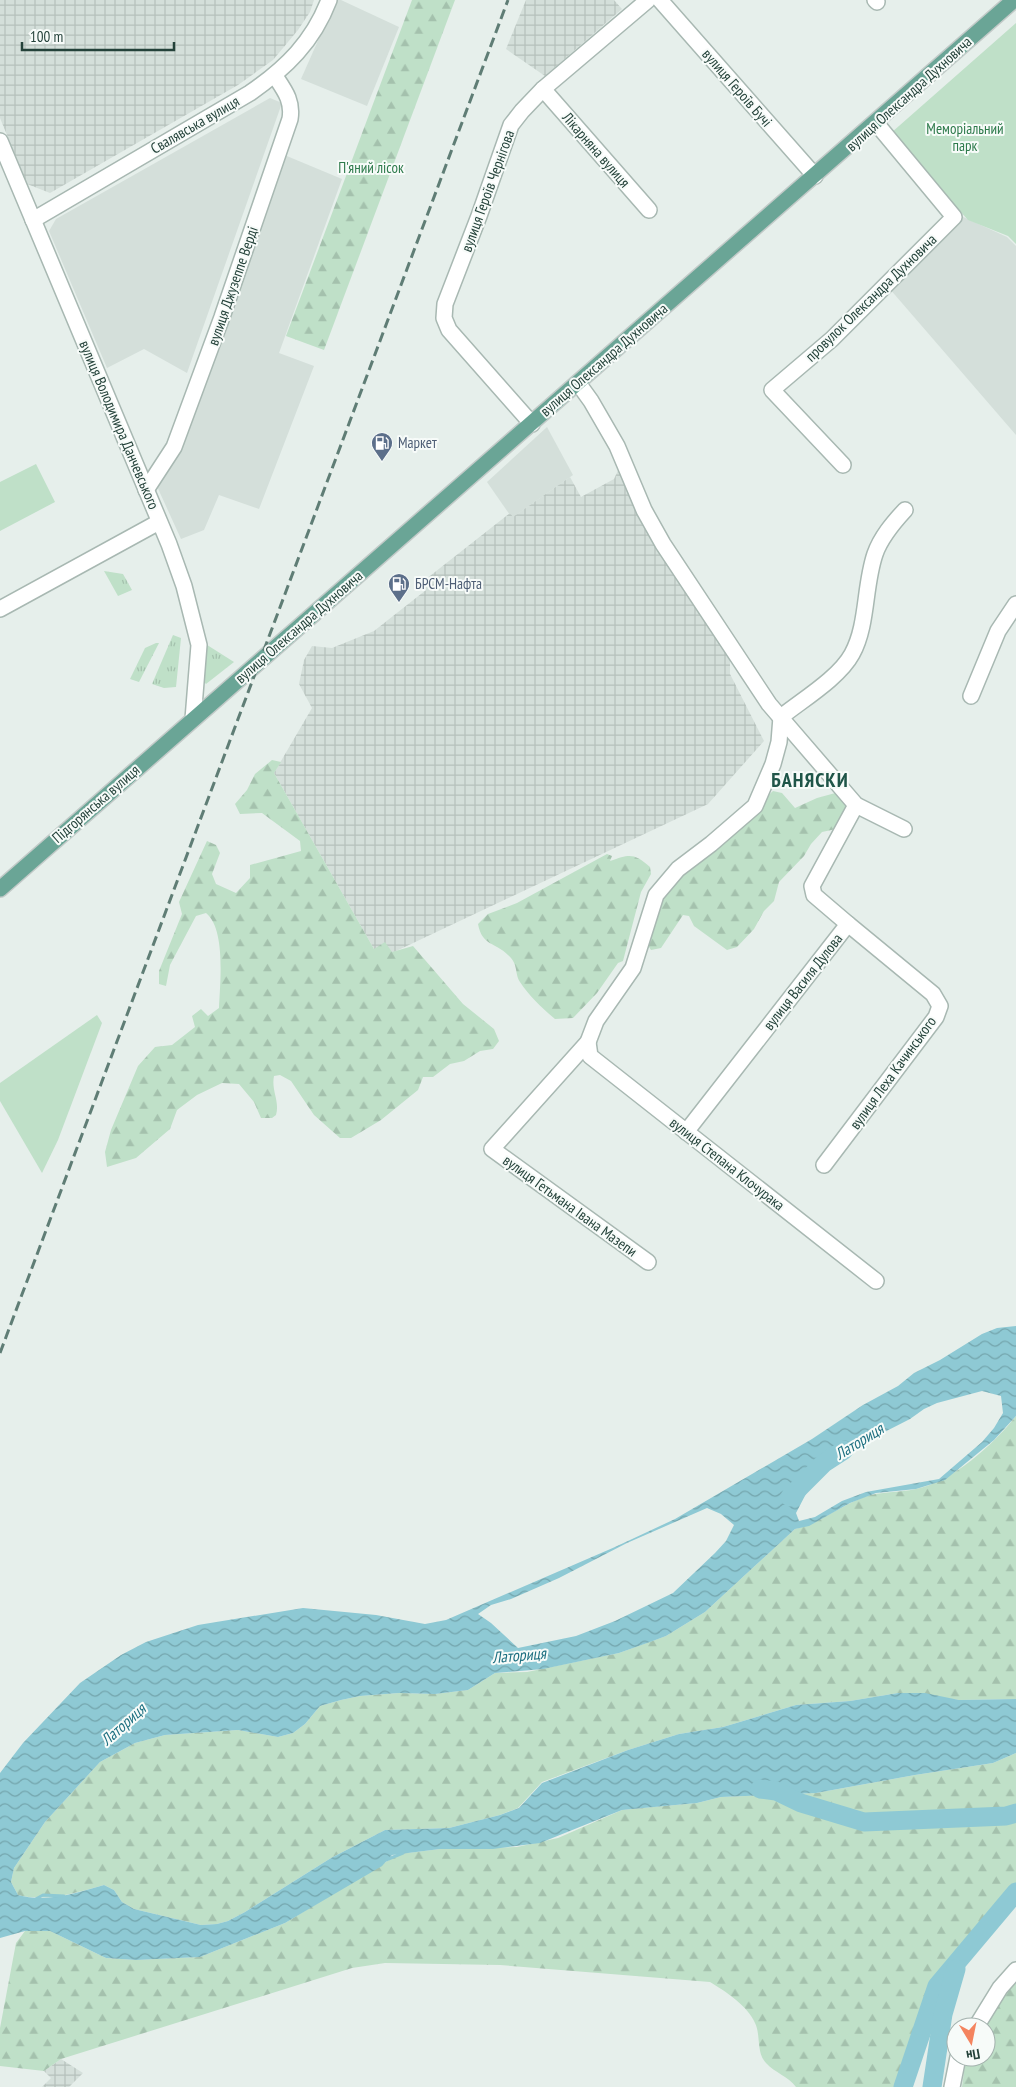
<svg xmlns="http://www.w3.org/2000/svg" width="1016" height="2087" viewBox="0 0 1016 2087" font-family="'PT Sans Narrow',sans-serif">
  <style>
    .built { fill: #d4dfda }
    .industrial { fill: url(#industrial-grid) }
    .grass { fill: url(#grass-tufts) }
    .forest { fill: url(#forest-firs) }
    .green { fill: #bfe0c8 }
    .water { fill: url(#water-waves); fill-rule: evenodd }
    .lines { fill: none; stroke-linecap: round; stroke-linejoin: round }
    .stream { stroke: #8ec9d4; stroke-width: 3 }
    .river { stroke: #8ec9d4; stroke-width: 19 }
    .minor-casing { stroke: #a8b8b2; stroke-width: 18 }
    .major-casing { stroke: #c2cac8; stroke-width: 18 }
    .minor { stroke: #fff; stroke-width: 15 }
    .major { stroke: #6aa596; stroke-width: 15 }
    .rail { stroke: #5f7d75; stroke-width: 3; stroke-dasharray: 10 5; stroke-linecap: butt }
    .labels { text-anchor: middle; stroke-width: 4; stroke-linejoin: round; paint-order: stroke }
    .street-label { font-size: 15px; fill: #24423a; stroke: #f7fbf9 }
    .park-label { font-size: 15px; fill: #2d7a4b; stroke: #f7fbf9 }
    .service-label { font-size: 15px; fill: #4e5e75; stroke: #f7fbf9; text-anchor: start }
    .water-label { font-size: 16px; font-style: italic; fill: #1c6f80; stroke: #f7fbf9 }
    .district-label { font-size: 20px; font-weight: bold; letter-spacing: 1px; fill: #1f5548; stroke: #f7fbf9 }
  </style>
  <defs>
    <pattern id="industrial-grid" width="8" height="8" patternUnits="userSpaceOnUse" patternTransform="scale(1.25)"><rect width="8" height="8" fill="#d4dfda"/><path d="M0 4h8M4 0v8" fill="none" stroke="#b6c1bc"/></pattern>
    <pattern id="grass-tufts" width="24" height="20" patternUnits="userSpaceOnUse" patternTransform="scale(1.25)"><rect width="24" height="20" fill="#bfe0c8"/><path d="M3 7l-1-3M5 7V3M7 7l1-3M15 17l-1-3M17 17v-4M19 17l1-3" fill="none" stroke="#a4c1ad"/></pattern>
    <pattern id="forest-firs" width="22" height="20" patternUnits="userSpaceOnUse" patternTransform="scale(1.25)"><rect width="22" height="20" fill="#bfe0c8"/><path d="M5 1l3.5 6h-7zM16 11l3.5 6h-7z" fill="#a4c1ad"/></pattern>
    <pattern id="water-waves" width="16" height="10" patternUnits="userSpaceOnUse" patternTransform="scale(1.25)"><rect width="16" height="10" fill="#8ec9d4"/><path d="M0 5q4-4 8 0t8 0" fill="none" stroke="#74a5ad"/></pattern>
  </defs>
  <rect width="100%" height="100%" fill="#e6efeb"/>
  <!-- built -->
  <g class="built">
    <polygon points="336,0 341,0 399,27 367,106 301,79"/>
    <polygon points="270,98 282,103 187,373 144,349 107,368 49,231 56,219"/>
    <polygon points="282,154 342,179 279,353 314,366 259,509 219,495 204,530 181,539 155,482"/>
    <polygon points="961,216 1007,237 1016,246 1016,435 889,288"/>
    <polygon points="547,427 573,475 512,518 487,482"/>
  </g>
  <!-- industrial -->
  <g class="industrial">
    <polygon points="0,0 314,0 310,12 298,30 273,60 238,85 50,193 27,184 0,118"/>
    <polygon points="526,0 614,0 622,9 545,76 506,49"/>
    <polygon points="620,466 730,659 730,674 764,741 708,804 392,953 374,949 274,773 312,708 299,684 304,660 312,646 332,648 374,631 426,590 421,583 510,513 513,517 570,477 581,497 614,479"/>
    <polygon points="61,2059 83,2073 69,2087 42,2087 51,2078 44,2071"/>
  </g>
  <!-- grass -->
  <g class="grass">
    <polygon points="104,571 123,574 132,590 118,596"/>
    <polygon points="173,635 181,638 176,687 164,688 152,684"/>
    <polygon points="156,643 159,643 139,682 130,679 145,648"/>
    <polygon points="204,643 234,662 206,684 204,682"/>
  </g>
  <!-- forest -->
  <g class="forest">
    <polygon points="412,0 455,0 324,350 286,336"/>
    <path d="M272,760L281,762L274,773L374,949L385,942L392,952L413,946L463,1004L494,1029L499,1041L493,1049L480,1051L464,1061L450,1064L433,1077H423L418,1090L381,1120L351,1138H340L314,1115L291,1081L280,1075L274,1076C271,1091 280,1101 276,1115L272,1118H261L254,1102L239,1084L222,1083L197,1095L177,1110L170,1129L136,1158L107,1167L105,1152L111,1130L138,1066L155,1047L172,1045L195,1027L192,1016L201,1009L208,1016L219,1008C220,984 226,929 206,913L196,916L170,965L166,986L159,984V971L182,914L179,902L207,841L216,845L220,853L212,874L216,884L236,893L250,878V865L301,851L300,841L262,813L240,814L235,804L247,790L255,774Z"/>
    <polygon points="773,791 782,793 795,808 817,798 839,792 850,806 836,829 822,832 811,844 804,856 779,882 774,901 764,911 754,929 737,947 727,950 694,926 689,916 683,915 661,948 651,950 645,941 667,887"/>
    <path d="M607,854L612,856L610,861C630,854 634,853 650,867L651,874L641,892L623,961L618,963L597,993L573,1018L555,1019C542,1008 529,996 520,982C514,972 519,965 508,955C495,942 482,946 478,924L488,914L517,903Z"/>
    <path d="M1016,1416V1699L959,1700L898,1693L850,1701L796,1705L723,1727L679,1734L628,1750L542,1782L518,1808L500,1815L449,1828L385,1830L331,1858L245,1912L228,1921L217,1924L201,1925L134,1909L122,1902L114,1890L104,1885C76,1893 46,1902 18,1895L11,1882L14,1868L45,1822L100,1762L135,1743L165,1735L238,1730L278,1737L293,1733L305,1724L320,1706L341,1700L360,1696L399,1693L435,1694L468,1690L495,1673L527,1672L619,1653L666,1636L705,1612L795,1529C820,1523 840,1506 864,1497C881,1491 899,1493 916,1489C952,1482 994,1444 1016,1416Z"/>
    <path d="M1016,1753V1892L937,1986L903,2087H796C788,2076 775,2073 766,2063C756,2053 761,2035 755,2023C748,2006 725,1991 710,1982L500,1965L385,1963L352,1968L61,2059L44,2071L0,2066V2028L16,1943L25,1931H50L106,1958L136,1960L200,1957L285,1923L399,1854L440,1849L517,1847L558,1838L622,1810L697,1803L721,1797L816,1793L915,1775L993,1763Z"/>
    <polygon points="1016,1979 1016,2087 962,2087 966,2057 986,2057 986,2027 983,2027 1003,1995"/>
  </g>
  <!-- green -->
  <g class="green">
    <polygon points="1016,23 1016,244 1008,236 968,220 891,133"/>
    <polygon points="36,464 55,502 0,531 0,482"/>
    <polygon points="97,1015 102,1023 58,1140 42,1173 0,1101 0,1083"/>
  </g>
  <!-- water -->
  <path class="water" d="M1016,1326V1416L994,1440L945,1480L916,1489L876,1493L850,1503L809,1526L795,1529L705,1612L666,1636L650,1642L619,1653L543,1669L495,1673L468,1690L435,1694L399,1693L360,1696L341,1700L320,1706L305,1724L293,1733L278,1737L238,1730L165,1735L135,1743L100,1762L45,1822L14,1868L11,1882L18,1895C46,1903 76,1893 104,1885L114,1890L122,1902L134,1909L201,1925L217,1924L228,1921L245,1912L331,1858L385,1830L449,1828L500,1815L519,1808L542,1783L628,1750L679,1734L723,1727L796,1705L850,1701L898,1693H925L959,1700L1016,1699V1753L993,1763L915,1775L816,1793L721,1797L697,1803L622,1810L540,1843L493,1849H440L392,1855L382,1866L285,1923L200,1957L136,1960L106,1958L50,1931H25L0,1938V1773L23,1743L80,1683L102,1668L121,1655L146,1642L198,1625L303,1608L376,1615L425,1624L446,1620L615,1547L675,1519L812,1439L863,1405L898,1386L914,1373L940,1360L982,1334L997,1328ZM982,1391L1001,1396L1003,1413L994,1428L982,1442L939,1479L866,1492L842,1501L815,1517L799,1521L796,1513L808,1490L810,1470L910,1419L924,1409L937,1403ZM707,1508L721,1514L734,1525L726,1541L715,1553L673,1593L615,1621L576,1636L518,1648L491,1623L478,1614L491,1605L511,1599L559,1578L627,1543Z"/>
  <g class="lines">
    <!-- stream -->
    <g class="stream">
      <polyline points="386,1860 403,1853"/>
      <polyline points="34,1900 43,1895 64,1896"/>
    </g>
    <!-- river -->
    <g class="river">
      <polyline points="790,1497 824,1463 844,1450"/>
      <polyline points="760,1789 776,1791 801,1803 864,1822 1006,1816 1016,1813"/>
      <polyline points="903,2087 937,1986 1016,1892"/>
      <polyline points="932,2087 943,2014 956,1969"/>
    </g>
    <!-- minor casing -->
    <g class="minor-casing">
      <g id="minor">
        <polyline points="660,0 815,176"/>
        <polyline points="875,0 877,2"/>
        <polyline points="543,89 649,210"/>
        <polyline points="0,141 169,544 184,586 199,645 193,719"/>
        <path d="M33,220L250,93C286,68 313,42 329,0"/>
        <polyline points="578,383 591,401 617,446 644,510 663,544 769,704 856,805 904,829"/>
        <polyline points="532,424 449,330 444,318 445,304 479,216 511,125 522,111 543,89 648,0"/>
        <polyline points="843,465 772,390 832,339 954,217 876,123"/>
        <path d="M146,490L174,447L222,317L290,119C293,101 285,91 275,76"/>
        <polyline points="0,609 159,522"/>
        <polyline points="971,696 998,631 1016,604"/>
        <polyline points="588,1042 590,1056 876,1281"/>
        <polyline points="686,1132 848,924 814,895 812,886 856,805"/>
        <polyline points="824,1165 936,1017 940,1006 933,994 848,924"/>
        <path d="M648,1262L492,1149L588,1042L596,1021L633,968L656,895L678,869L711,844L755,806L773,764L779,742L781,717C802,700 839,678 852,654C868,625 864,586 875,554C881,537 893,523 905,510"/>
        <polyline points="976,2027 1000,1988 1016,1970"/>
        <polyline points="952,2087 958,2057"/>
      </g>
    </g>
    <!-- major casing -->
    <g class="major-casing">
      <polyline id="major" points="0,889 1014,0"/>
    </g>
    <!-- minor -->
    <use href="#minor" class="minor"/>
    <!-- major -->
    <use href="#major" class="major"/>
    <!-- rail -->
    <polyline class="rail" points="0,1353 508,0"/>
  </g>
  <!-- icons -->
  <defs>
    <g id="fuel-pin" transform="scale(1.125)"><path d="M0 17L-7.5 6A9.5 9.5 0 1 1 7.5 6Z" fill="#5c6f8a" stroke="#f7fbf9"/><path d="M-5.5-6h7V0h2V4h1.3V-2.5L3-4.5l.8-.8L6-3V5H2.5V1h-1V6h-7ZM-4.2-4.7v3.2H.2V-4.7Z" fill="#fff"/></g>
  </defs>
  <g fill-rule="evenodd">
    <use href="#fuel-pin" x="382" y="443"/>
    <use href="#fuel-pin" x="399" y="584"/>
  </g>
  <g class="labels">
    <!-- street labels -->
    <g class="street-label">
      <text transform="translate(737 88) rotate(49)" y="5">вулиця Героїв Бучі</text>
      <text transform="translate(909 94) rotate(-42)" y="5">вулиця Олександра Духновича</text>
      <text transform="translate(195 125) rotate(-30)" y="5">Свалявська вулиця</text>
      <text transform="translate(596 150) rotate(49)" y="5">Лікарняна вулиця</text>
      <text transform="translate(488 191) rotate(-70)" y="5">вулиця Героїв Чернігова</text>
      <text transform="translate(233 286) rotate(-71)" y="5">вулиця Джузеппе Верді</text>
      <text transform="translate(871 298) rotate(-44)" y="5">провулок Олександра Духновича</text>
      <text transform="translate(604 360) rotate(-41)" y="5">вулиця Олександра Духновича</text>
      <text transform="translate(119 425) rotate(67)" y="5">вулиця Володимира Данчевського</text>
      <text transform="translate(299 627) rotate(-41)" y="5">вулиця Олександра Духновича</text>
      <text transform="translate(96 804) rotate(-41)" y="5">Підгорянська вулиця</text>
      <text transform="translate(803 982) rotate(-52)" y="5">вулиця Василя Дулова</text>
      <text transform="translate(893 1073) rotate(-54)" y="5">вулиця Леха Качинського</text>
      <text transform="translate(727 1164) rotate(38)" y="5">вулиця Степана Клочурака</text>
      <text transform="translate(570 1206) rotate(36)" y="5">вулиця Гетьмана Івана Мазепи</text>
    </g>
    <!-- park labels -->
    <g class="park-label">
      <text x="965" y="134">Меморіальний<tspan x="965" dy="17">парк</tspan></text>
      <text x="371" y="173">П'яний лісок</text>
    </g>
    <!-- service labels -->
    <g class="service-label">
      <text x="398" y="448">Маркет</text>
      <text x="415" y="589">БРСМ-Нафта</text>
    </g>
    <!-- water labels -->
    <g class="water-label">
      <text transform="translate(859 1441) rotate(-32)" y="6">Латориця</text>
      <text transform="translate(519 1655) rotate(-5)" y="6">Латориця</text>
      <text transform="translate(123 1724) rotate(-42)" y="6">Латориця</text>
    </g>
    <!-- district labels -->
    <g class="district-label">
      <text x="810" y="787">БАНЯСКИ</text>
    </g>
  </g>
  <!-- north arrow -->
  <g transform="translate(971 2042) rotate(170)"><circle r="24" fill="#f7fbf9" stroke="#a3b1ad"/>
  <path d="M0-4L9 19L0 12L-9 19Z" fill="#f4845f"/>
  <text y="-8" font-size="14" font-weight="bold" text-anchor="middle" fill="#24423a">Пн</text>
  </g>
  <!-- scale -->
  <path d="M22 42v8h152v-8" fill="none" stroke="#24423a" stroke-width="2.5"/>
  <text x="30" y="42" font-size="15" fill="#24423a" stroke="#f7fbf9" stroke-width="4" paint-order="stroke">100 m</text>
</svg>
